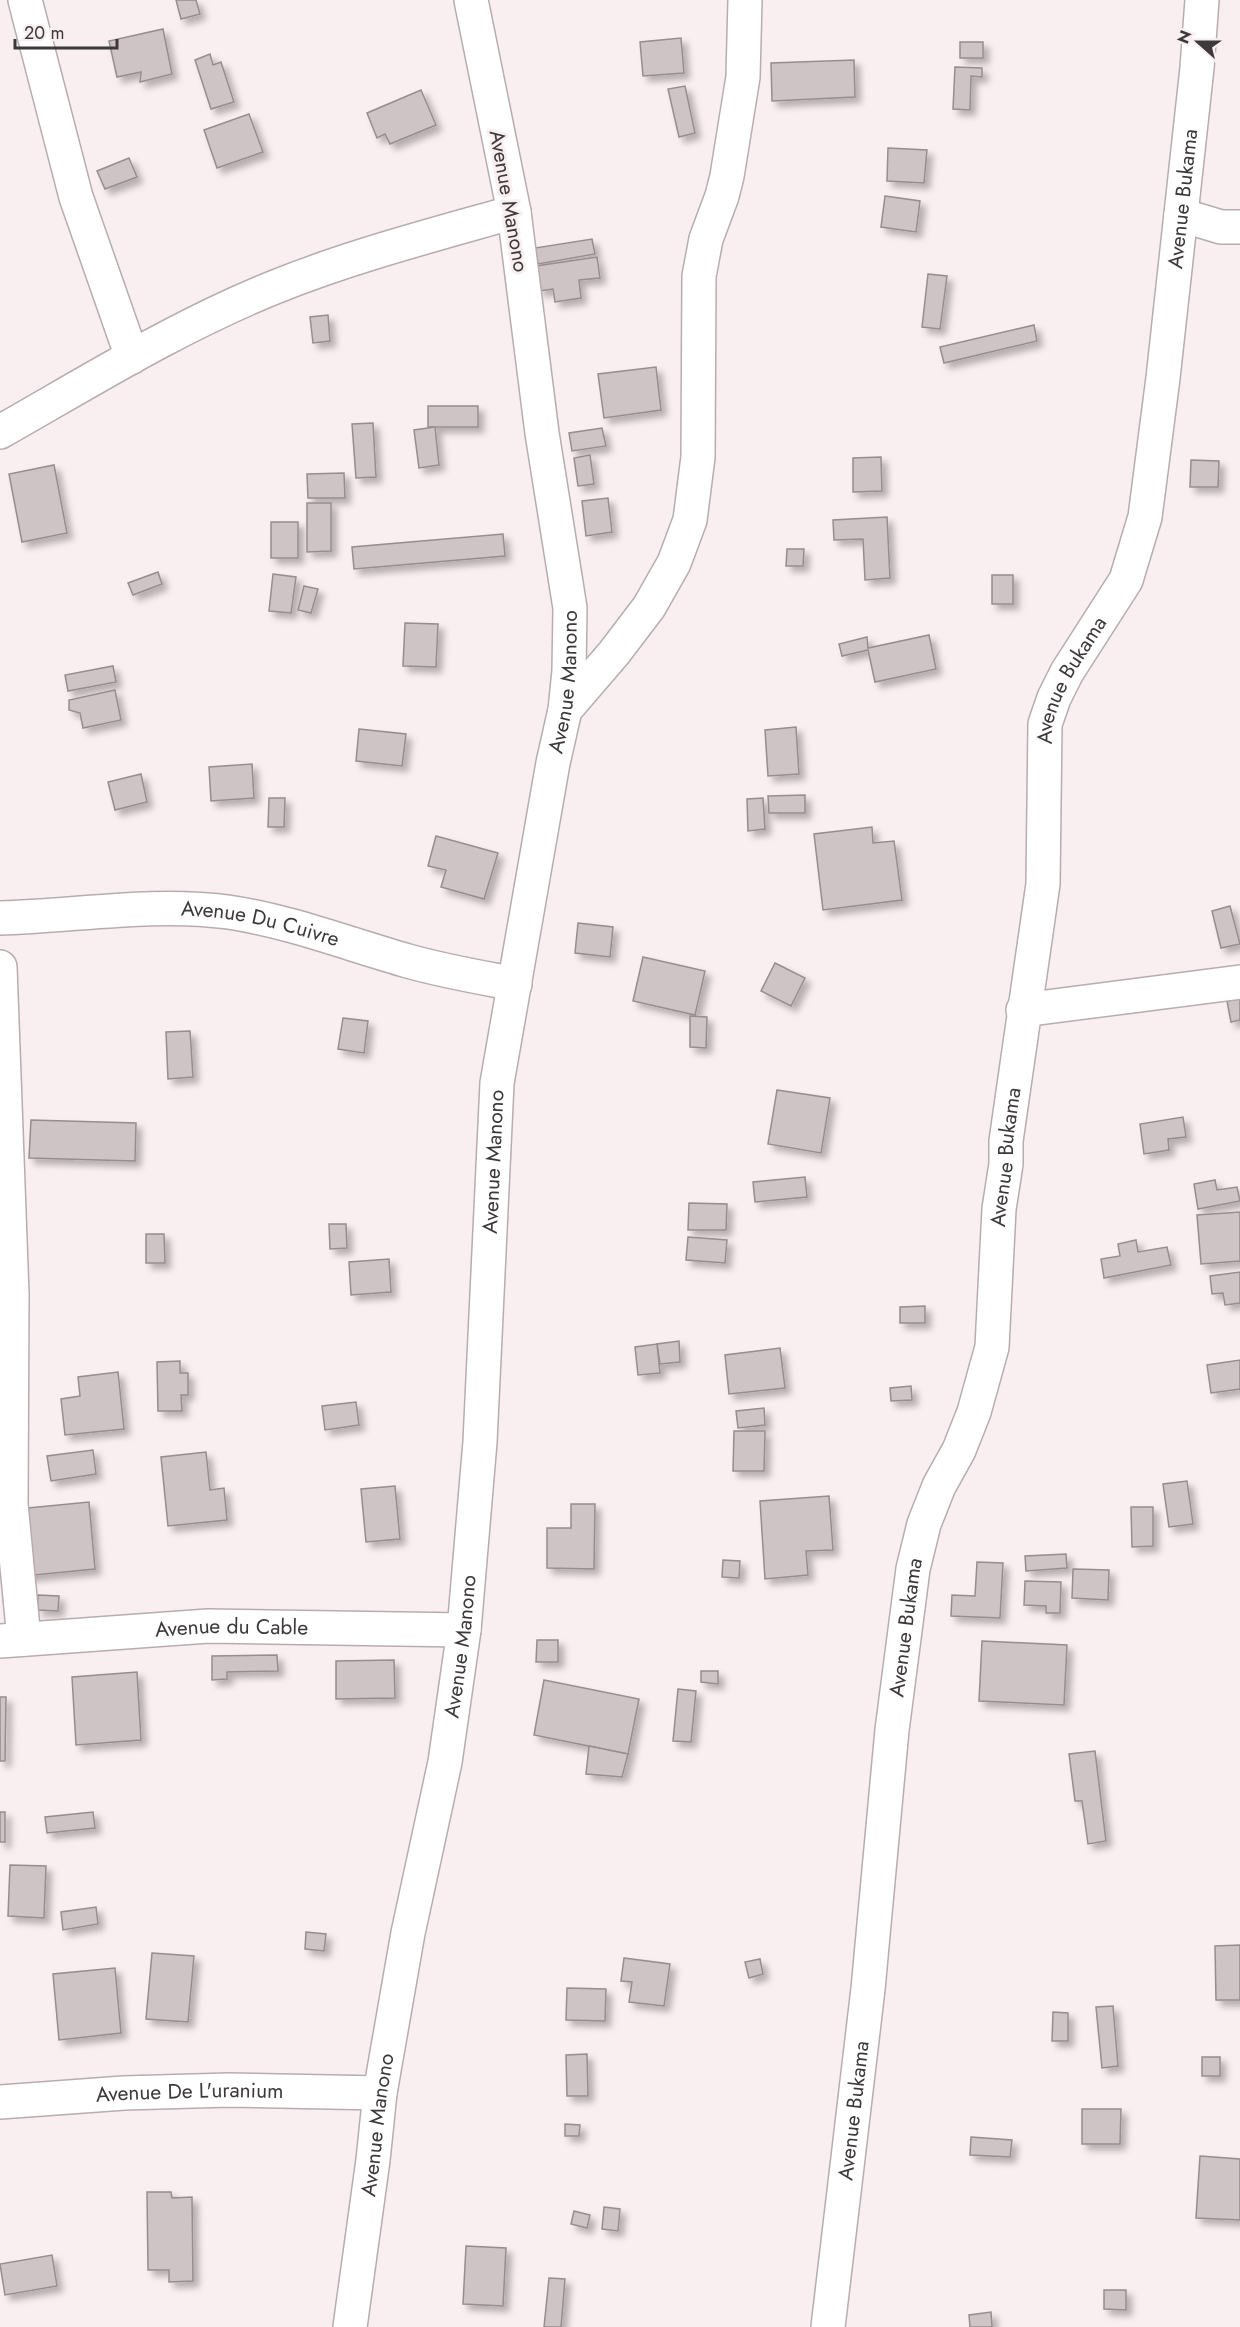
<svg xmlns="http://www.w3.org/2000/svg" width="1240" height="2327" viewBox="0 0 1240 2327" font-family="Jost,sans-serif">
  <style>
    .building { fill: #cec3c5; stroke: #978d8f; stroke-width: 1.5; filter: url(#shadow) }
    .lines { fill: none; stroke-linecap: round; stroke-linejoin: round }
    .minor-casing { stroke: #b7adaf; stroke-width: 36 }
    .minor { stroke: #fff; stroke-width: 33 }
    .labels { text-anchor: middle; stroke-width: 6; stroke-linejoin: round; paint-order: stroke }
    .street-label { font-size: 21px; fill: #3d393a; stroke: #f9eef0 }
  </style>
  <defs>
    <filter id="shadow"><feDropShadow dx="5.5" dy="5.5" stdDeviation="3" flood-color="#0004"/></filter>
  </defs>
  <rect width="100%" height="100%" fill="#f9eef0"/>
  <!-- building -->
  <g class="building">
    <polygon points="176,0 196,0 200,14 181,19"/>
    <polygon points="163,29 172,74 140,82 141,72 117,77 109,41"/>
    <polygon points="681,38 684,73 643,76 640,42"/>
    <rect x="960" y="42" width="23" height="16"/>
    <polygon points="210,54 213,65 221,62 234,102 211,109 195,60"/>
    <polygon points="854,60 855,97 772,101 771,63"/>
    <polygon points="955,67 982,68 982,77 971,76 970,110 953,109"/>
    <polygon points="685,86 695,133 679,137 668,89"/>
    <polygon points="421,90 436,125 390,144 385,134 377,138 367,113"/>
    <polygon points="249,114 263,152 217,168 204,130"/>
    <polygon points="888,148 927,150 924,183 887,181"/>
    <polygon points="129,158 137,177 105,189 97,171"/>
    <polygon points="885,196 920,201 916,232 881,227"/>
    <polygon points="592,239 595,254 538,264 535,248"/>
    <polygon points="597,257 600,278 579,280 581,298 555,302 553,289 539,291 536,266"/>
    <polygon points="928,274 947,276 940,329 922,327"/>
    <polygon points="328,315 330,341 313,343 310,317"/>
    <polygon points="1034,325 1037,341 944,363 940,347"/>
    <polygon points="656,367 661,410 604,418 598,374"/>
    <rect x="428" y="406" width="50" height="21"/>
    <polygon points="373,423 376,477 356,478 352,424"/>
    <polygon points="435,427 439,465 419,468 414,430"/>
    <polygon points="602,428 606,446 572,451 569,433"/>
    <polygon points="590,455 594,484 578,486 574,458"/>
    <polygon points="881,457 882,491 853,492 853,458"/>
    <polygon points="1191,460 1219,461 1218,487 1190,487"/>
    <polygon points="54,465 67,533 22,542 9,474"/>
    <polygon points="344,473 345,498 308,498 307,474"/>
    <polygon points="608,498 612,532 586,536 582,501"/>
    <polygon points="307,503 331,503 331,551 307,552"/>
    <polygon points="887,517 890,578 865,580 863,539 834,540 833,520"/>
    <rect x="271" y="522" width="27" height="36"/>
    <polygon points="503,534 505,556 354,569 352,547"/>
    <polygon points="787,549 804,549 803,566 786,566"/>
    <polygon points="158,572 162,584 133,595 128,583"/>
    <polygon points="273,574 296,577 291,613 269,611"/>
    <rect x="992" y="575" width="21" height="29"/>
    <polygon points="304,586 318,589 311,613 298,610"/>
    <polygon points="405,623 438,624 436,667 403,666"/>
    <polygon points="929,635 936,669 875,682 868,650 842,656 839,644 867,637 868,648"/>
    <polygon points="113,666 116,682 68,691 65,675"/>
    <polygon points="115,690 121,720 83,728 80,713 69,710 69,700"/>
    <polygon points="796,727 799,774 768,776 765,730"/>
    <polygon points="359,729 406,734 402,766 356,761"/>
    <polygon points="252,764 254,798 211,801 209,767"/>
    <polygon points="141,774 147,802 115,810 108,782"/>
    <polygon points="805,795 805,813 769,813 768,796"/>
    <polygon points="269,798 285,798 284,827 268,827"/>
    <polygon points="763,798 765,829 748,831 747,799"/>
    <polygon points="872,827 873,843 894,841 902,900 823,910 814,834"/>
    <polygon points="436,836 498,853 484,899 441,887 446,870 428,866"/>
    <polygon points="1230,906 1240,944 1221,948 1212,911"/>
    <polygon points="578,923 613,927 610,957 575,953"/>
    <polygon points="643,957 705,971 695,1015 633,1001"/>
    <polygon points="775,963 805,978 791,1006 761,991"/>
    <polygon points="1240,999 1240,1020 1231,1022 1227,1001"/>
    <polygon points="690,1016 707,1017 706,1048 690,1047"/>
    <polygon points="343,1018 368,1021 364,1053 338,1049"/>
    <polygon points="190,1031 193,1077 168,1079 166,1032"/>
    <polygon points="777,1090 830,1098 821,1153 768,1144"/>
    <polygon points="1183,1117 1186,1137 1168,1139 1169,1150 1144,1154 1140,1124"/>
    <polygon points="31,1120 136,1123 135,1161 29,1158"/>
    <polygon points="805,1177 807,1197 755,1202 753,1182"/>
    <polygon points="1215,1180 1217,1190 1237,1187 1240,1201 1198,1209 1194,1184"/>
    <polygon points="689,1203 727,1204 726,1230 688,1230"/>
    <polygon points="1240,1212 1240,1261 1201,1264 1197,1215"/>
    <polygon points="329,1224 346,1224 347,1248 330,1249"/>
    <polygon points="146,1234 164,1234 165,1263 146,1263"/>
    <polygon points="688,1237 727,1240 725,1263 686,1260"/>
    <polygon points="1136,1240 1138,1252 1167,1247 1171,1265 1104,1278 1101,1259 1120,1256 1118,1244"/>
    <polygon points="389,1259 391,1292 351,1295 349,1262"/>
    <polygon points="1240,1272 1240,1303 1225,1305 1223,1293 1212,1294 1210,1276"/>
    <polygon points="925,1306 925,1323 900,1323 900,1307"/>
    <polygon points="679,1341 680,1362 660,1364 657,1344"/>
    <polygon points="657,1344 660,1373 638,1375 635,1347"/>
    <polygon points="780,1348 785,1388 729,1394 725,1355"/>
    <polygon points="1240,1360 1240,1389 1211,1393 1207,1365"/>
    <polygon points="180,1361 180,1373 188,1373 188,1395 181,1395 182,1411 158,1411 157,1362"/>
    <polygon points="118,1372 124,1429 65,1435 61,1399 80,1396 78,1377"/>
    <polygon points="911,1386 912,1400 891,1401 890,1388"/>
    <polygon points="356,1402 359,1425 325,1430 322,1406"/>
    <polygon points="764,1408 765,1425 738,1428 736,1411"/>
    <polygon points="734,1431 765,1431 764,1471 733,1471"/>
    <polygon points="93,1450 96,1474 51,1481 47,1456"/>
    <polygon points="206,1452 210,1490 224,1488 227,1520 168,1526 161,1457"/>
    <polygon points="1187,1481 1193,1524 1169,1527 1163,1484"/>
    <polygon points="395,1486 400,1539 366,1542 361,1489"/>
    <polygon points="829,1496 833,1550 806,1551 808,1575 765,1579 760,1501"/>
    <polygon points="89,1502 95,1569 24,1576 18,1509"/>
    <polygon points="571,1504 595,1504 594,1569 547,1568 547,1528 571,1528"/>
    <polygon points="1131,1507 1153,1507 1153,1546 1132,1547"/>
    <polygon points="1066,1554 1067,1568 1026,1571 1025,1556"/>
    <polygon points="723,1560 740,1561 739,1578 722,1577"/>
    <polygon points="977,1562 1003,1563 1000,1618 951,1616 952,1595 975,1596"/>
    <polygon points="1073,1569 1109,1570 1108,1600 1072,1598"/>
    <polygon points="1025,1581 1061,1582 1060,1613 1046,1613 1046,1606 1024,1605"/>
    <polygon points="38,1595 59,1596 58,1611 37,1610"/>
    <polygon points="537,1640 558,1640 558,1662 536,1662"/>
    <polygon points="982,1641 1067,1645 1064,1705 979,1701"/>
    <polygon points="277,1655 278,1671 227,1672 227,1679 212,1680 212,1656"/>
    <polygon points="394,1660 395,1698 336,1699 336,1661"/>
    <polygon points="701,1671 718,1671 718,1684 701,1682"/>
    <polygon points="137,1672 141,1740 76,1745 72,1677"/>
    <polygon points="544,1680 639,1699 628,1754 534,1735"/>
    <polygon points="678,1689 696,1691 691,1742 673,1741"/>
    <polygon points="0,1697 6,1697 5,1761 0,1761"/>
    <polygon points="589,1746 628,1754 622,1777 586,1774"/>
    <polygon points="1095,1751 1106,1841 1088,1844 1082,1801 1075,1801 1069,1754"/>
    <rect x="0" y="1812" width="5" height="30"/>
    <polygon points="93,1812 95,1828 47,1833 45,1817"/>
    <polygon points="10,1865 46,1866 44,1918 8,1916"/>
    <polygon points="96,1907 98,1924 63,1930 61,1912"/>
    <polygon points="306,1932 326,1934 324,1951 305,1949"/>
    <polygon points="1240,1945 1240,2000 1216,2000 1215,1946"/>
    <polygon points="152,1953 194,1956 188,2022 146,2019"/>
    <polygon points="624,1958 670,1964 664,2006 629,2002 632,1982 621,1981"/>
    <polygon points="760,1959 763,1974 749,1978 745,1962"/>
    <polygon points="115,1968 121,2033 59,2040 53,1974"/>
    <polygon points="567,1988 606,1989 605,2021 566,2020"/>
    <polygon points="1113,2006 1118,2066 1102,2068 1096,2007"/>
    <polygon points="1053,2012 1068,2013 1068,2041 1052,2041"/>
    <polygon points="587,2054 588,2096 567,2096 566,2055"/>
    <rect x="1202" y="2057" width="18" height="19"/>
    <polygon points="1082,2109 1121,2109 1120,2144 1082,2144"/>
    <polygon points="565,2124 580,2125 579,2136 565,2136"/>
    <polygon points="971,2137 1012,2140 1010,2157 970,2155"/>
    <polygon points="1200,2156 1240,2159 1240,2220 1196,2218"/>
    <polygon points="147,2192 171,2192 172,2198 192,2197 193,2281 169,2282 169,2270 148,2270"/>
    <polygon points="604,2207 620,2209 618,2231 602,2229"/>
    <polygon points="574,2211 590,2215 587,2228 571,2224"/>
    <polygon points="466,2246 506,2248 503,2306 463,2304"/>
    <polygon points="52,2255 57,2286 5,2295 0,2264"/>
    <polygon points="549,2278 565,2279 561,2327 544,2327"/>
    <polygon points="1104,2290 1126,2290 1126,2310 1104,2309"/>
    <polygon points="991,2312 992,2327 970,2327 969,2315"/>
  </g>
  <g class="lines">
    <!-- minor casing -->
    <g class="minor-casing">
      <g id="minor">
        <polyline points="25,0 76,197 132,357"/>
        <polyline points="1181,215 1221,227 1240,227"/>
        <path d="M0,432C90,381 178,326 275,287C352,256 433,235 514,212"/>
        <polyline points="565,710 614,653 649,607 674,563 690,520 698,457 699,276 706,239 722,196 727,176 743,77 745,0"/>
        <path id="s1" d="M0,918C75,916 152,902 228,912C289,921 348,944 408,961C443,971 479,977 515,984"/>
        <polyline points="0,967 12,1294 11,1504 24,1639"/>
        <polyline points="1023,1010 1240,982"/>
        <path id="s2" d="M0,1641L208,1626L464,1630"/>
        <path id="s3" d="M0,2102L124,2093L229,2090L380,2093"/>
        <path id="s4" d="M350,2327L373,2160L380,2093L408,1933L445,1762L464,1630L480,1442L497,1083L553,763L565,710L569,671L570,608L542,433L514,212L471,0"/>
        <path id="s5" d="M828,2327L868,1989L892,1730L913,1569L924,1524L939,1486L959,1450L974,1412L992,1347L999,1209L1006,1164V1141L1043,884L1045,724L1054,698L1067,672L1126,580L1145,517L1163,378L1197,68L1202,0"/>
      </g>
    </g>
    <!-- minor -->
    <use href="#minor" class="minor"/>
  </g>
  <g class="labels">
    <!-- street labels -->
    <g class="street-label">
      <text dy="7" stroke="none"><textPath href="#s5" startOffset="2178">Avenue Bukama</textPath></text>
      <text transform="translate(509 201) rotate(80)" y="7">Avenue Manono</text>
      <text dy="7" stroke="none"><textPath href="#s4" startOffset="1662">Avenue Manono</textPath></text>
      <text dy="7" stroke="none"><textPath href="#s5" startOffset="1676">Avenue Bukama</textPath></text>
      <text dy="7" stroke="none"><textPath href="#s1" startOffset="262">Avenue Du Cuivre</textPath></text>
      <text dy="7" stroke="none"><textPath href="#s5" startOffset="1190">Avenue Bukama</textPath></text>
      <text dy="7" stroke="none"><textPath href="#s4" startOffset="1176">Avenue Manono</textPath></text>
      <text dy="7" stroke="none"><textPath href="#s2" startOffset="232">Avenue du Cable</textPath></text>
      <text dy="7" stroke="none"><textPath href="#s5" startOffset="704">Avenue Bukama</textPath></text>
      <text dy="7" stroke="none"><textPath href="#s4" startOffset="690">Avenue Manono</textPath></text>
      <text dy="7" stroke="none"><textPath href="#s3" startOffset="190">Avenue De L'uranium</textPath></text>
      <text dy="7" stroke="none"><textPath href="#s5" startOffset="218">Avenue Bukama</textPath></text>
      <text dy="7" stroke="none"><textPath href="#s4" startOffset="204">Avenue Manono</textPath></text>
    </g>
  </g>
  <!-- north arrow -->
  <g transform="translate(1198 42) rotate(291)" stroke="#f9eef0" stroke-width="4.5" paint-order="stroke">
  <path d="M0-4.5L10 22L0 15L-10 22Z" fill="#3d393a"/>
  <text y="-9" font-size="16" font-weight="bold" text-anchor="middle" fill="#3d393a">N</text>
  </g>
  <!-- scale -->
  <path d="M15 39v9h102v-9" fill="none" stroke="#3d393a" stroke-width="3"/>
  <text x="24" y="39" font-size="18" fill="#3d393a" stroke="#f9eef0" stroke-width="4.5" paint-order="stroke">20 m</text>
</svg>
